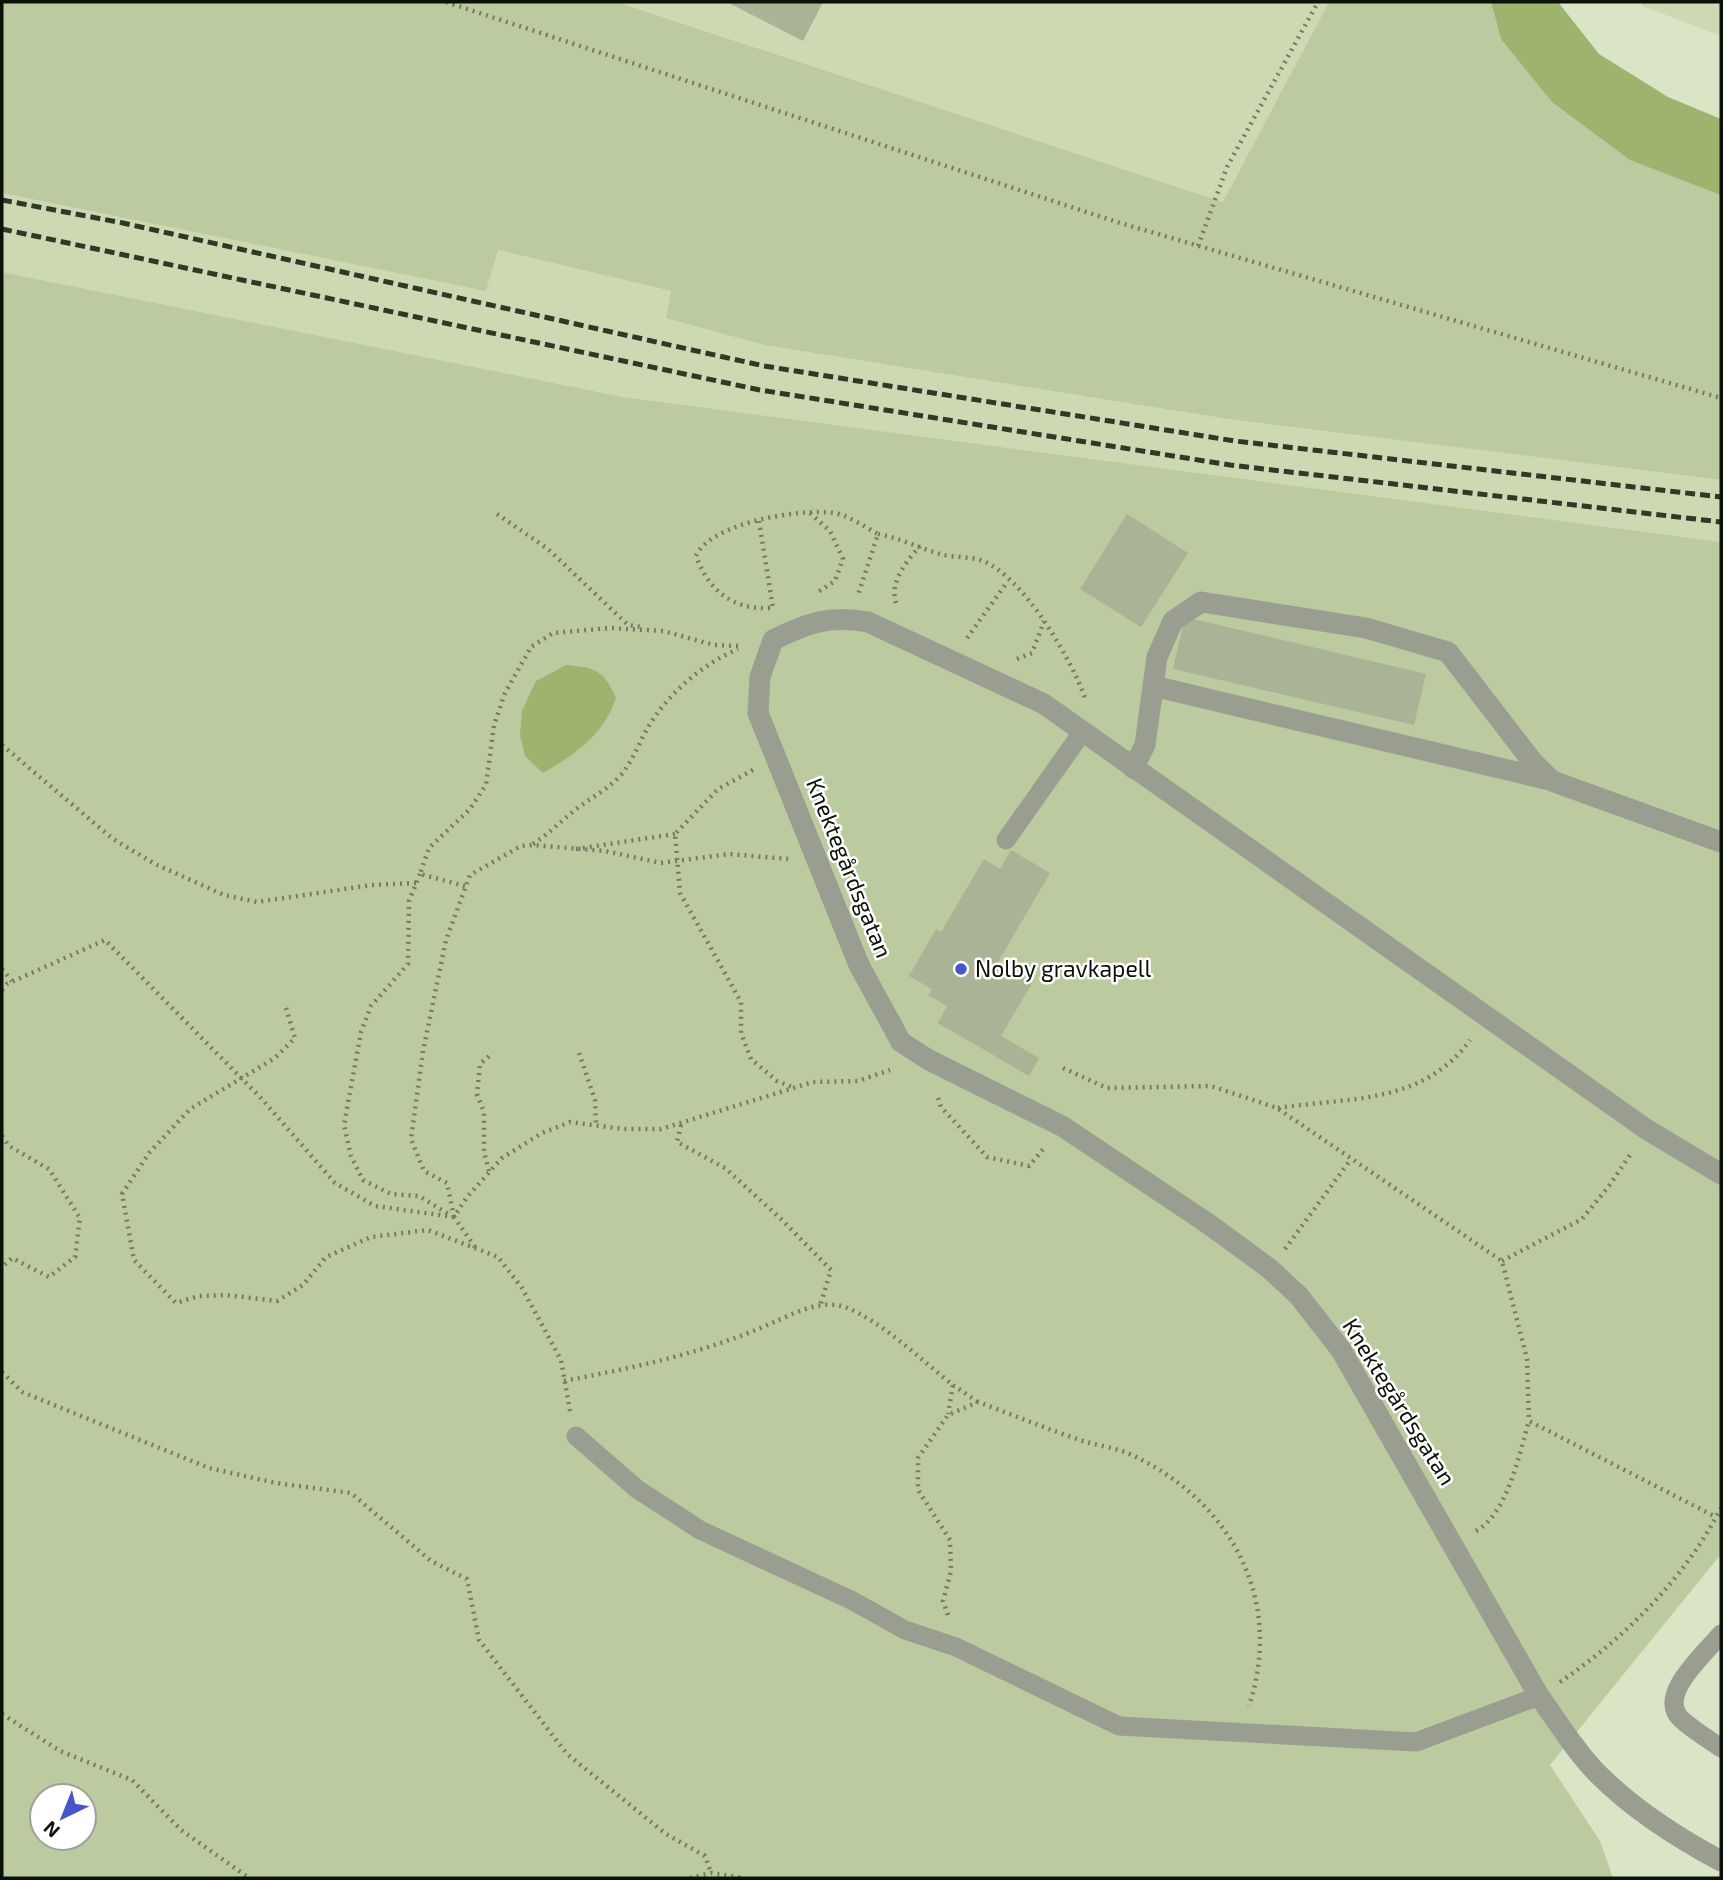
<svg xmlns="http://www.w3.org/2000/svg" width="1723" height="1880" viewBox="0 0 1723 1880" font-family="'Exo 2',sans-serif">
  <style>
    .built { fill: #ccd9b3 }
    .green { fill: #bcca9f; fill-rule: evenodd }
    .water { fill: #9eb36e }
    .building { fill: #a9b395 }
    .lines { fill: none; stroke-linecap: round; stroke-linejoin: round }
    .path { stroke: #747b66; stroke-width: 4.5; stroke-dasharray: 2 5; stroke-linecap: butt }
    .service { stroke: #999e91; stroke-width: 19 }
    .minor { stroke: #999e91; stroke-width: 21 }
    .rail { stroke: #33372a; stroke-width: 5; stroke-dasharray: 10 5; stroke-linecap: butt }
    .poi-dot { fill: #4656ca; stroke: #fff; stroke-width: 2.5 }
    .labels { text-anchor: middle; stroke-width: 5; stroke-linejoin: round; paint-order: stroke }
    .street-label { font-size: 23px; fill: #0e1107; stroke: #fff }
    .poi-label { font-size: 23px; fill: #0e1107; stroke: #fff; text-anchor: start }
  </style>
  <rect width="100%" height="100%" fill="#dae5c6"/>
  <!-- built -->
  <g class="built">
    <polygon points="617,2 1329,2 1224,202"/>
    <polygon points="1641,2 1721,2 1721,36 1642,6"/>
    <polygon points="2,193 486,291 497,250 671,291 667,318 764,345 1228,419 1721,480 1721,542 623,397 2,272"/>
  </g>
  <!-- green -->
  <g class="green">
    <polygon points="2,2 617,2 1223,202 1329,2 1491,2 1501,39 1721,195 1721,480 1228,419 764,345 666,318 671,291 498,250 486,291 2,193"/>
    <path d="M2,272L623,397L1721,542V1554L1550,1765L1600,1841L1613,1878H2ZM42,1796H84V1838H42Z"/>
  </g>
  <!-- water -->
  <g class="water">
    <polygon points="1491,2 1558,2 1599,54 1668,97 1721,119 1721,195 1630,160 1552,102 1501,39"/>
    <path d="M566,665C595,667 604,671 616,698C604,735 574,755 543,773L525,756L520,735L522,711L536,681Z"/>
  </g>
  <!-- building -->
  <g class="building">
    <polygon points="727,2 823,2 803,41"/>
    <polygon points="1127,514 1188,553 1141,627 1080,589"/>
    <polygon points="1185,617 1426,674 1414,725 1173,669"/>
    <polygon points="1011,850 1050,873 998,962 1032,983 1001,1036 1039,1058 1029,1076 938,1023 947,1006 928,995 932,989 909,976 936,929 941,932 984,859 1000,869"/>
  </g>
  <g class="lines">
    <!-- path -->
    <g class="path">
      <polyline points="446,2 1120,223 1721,398"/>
      <polyline points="1198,246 1227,167 1318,2"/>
      <polyline points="810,513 830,531 843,559 835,581 818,592"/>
      <polyline points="497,514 548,549 628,625 642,627"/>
      <polyline points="759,521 773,608"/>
      <path d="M878,534C900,538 919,548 940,554C953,558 970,556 983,561C1023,577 1071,658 1085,698"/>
      <path d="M896,603C889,582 907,561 920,546"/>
      <path d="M770,608C733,610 709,591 696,556C710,523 800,508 834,513C848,515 865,527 878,534L858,595"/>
      <polyline points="967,638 1008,581"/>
      <polyline points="1017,659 1032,653 1044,621"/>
      <polyline points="2,745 113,839 155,864 224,895 257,902 372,885 416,883"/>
      <polyline points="753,770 718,789 675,834 680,893 741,1002 741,1033 751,1059 777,1081 794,1088"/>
      <path d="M533,844C550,833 563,819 579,807C594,796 608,789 621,775C634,759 640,740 650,724C671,691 703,664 738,649"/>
      <polyline points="576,849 675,834"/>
      <polyline points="420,874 409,901 408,964 371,1006 361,1032 344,1125 351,1156 363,1180 391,1194 419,1196 450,1215"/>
      <polyline points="465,886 420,874 429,848 469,810 486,785 494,725 505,693 531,647 553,633 610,628 663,631 714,645 740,646"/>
      <polyline points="2,969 12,981"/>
      <polyline points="2,990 7,984 105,940 260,1097 335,1183 375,1206 454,1217"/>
      <polyline points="286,1008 295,1038 275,1058 190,1109 149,1153 122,1194 134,1260 176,1303 199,1296 226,1295 277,1301 303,1285 326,1257 371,1237 428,1230 498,1257 522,1288 561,1360 570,1411"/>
      <polyline points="579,1053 595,1100 596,1126"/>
      <polyline points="1063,1068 1107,1088 1211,1086 1277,1108 1502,1261 1527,1359 1529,1421"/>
      <polyline points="938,1098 941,1107 987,1157 1029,1166 1045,1147"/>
      <path d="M1278,1108C1349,1097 1423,1105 1470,1040"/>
      <polyline points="681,1125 677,1142 725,1168 781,1219 831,1270 820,1306"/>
      <polyline points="2,1136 9,1146 49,1169 80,1218 75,1257 49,1277 12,1258 2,1267"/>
      <polyline points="489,1171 484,1152 484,1112 477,1094 480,1064 493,1053"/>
      <polyline points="454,1217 447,1183 424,1171 411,1139 423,1051 446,940 470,875 521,846 532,845 605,851 661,863 729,854 788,859"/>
      <polyline points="475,1247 454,1217 467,1197 502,1158 542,1133 570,1122 623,1129 661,1129 813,1082 858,1081 890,1070"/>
      <polyline points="1285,1249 1351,1159"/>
      <polyline points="1502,1261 1582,1219 1609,1186 1632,1152"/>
      <polyline points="2,1372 22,1392 209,1468 276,1483 351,1493 431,1561 467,1579 479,1640 567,1754 666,1834 705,1856 711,1873"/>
      <path d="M564,1381C636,1367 706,1353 774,1322C795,1313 821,1299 845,1307C882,1321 922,1361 953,1385L948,1414"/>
      <polyline points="953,1385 978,1402"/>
      <path d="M1476,1531C1508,1513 1519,1454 1529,1421L1716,1517"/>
      <path d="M948,1615L943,1601L951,1571L950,1540L918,1490V1458L948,1415L978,1402C1013,1415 1047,1429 1083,1441C1099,1446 1118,1448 1134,1456C1232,1503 1284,1600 1249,1706"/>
      <path d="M1560,1682C1625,1638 1685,1578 1721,1508"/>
      <polyline points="2,1714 60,1751 132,1780 181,1830 249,1878"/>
      <polyline points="690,1878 711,1873 744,1878"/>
    </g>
    <!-- service -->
    <g class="service">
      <polyline points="1006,840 1083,731"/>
      <polyline points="576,1436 637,1489 700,1530 851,1600 905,1630 956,1647 1119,1726 1416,1742 1539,1696"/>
      <path d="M1721,1634C1705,1654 1656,1695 1681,1719C1693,1730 1708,1739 1721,1748"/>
    </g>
    <!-- minor -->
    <g class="minor">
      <polyline points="1153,686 1550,780"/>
      <polyline points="1133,768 1145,745 1157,657 1173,621 1201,602 1366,628 1448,652 1532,761 1552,781 1721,842"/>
      <path d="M1721,1174L1646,1129L1044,704L868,622C828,615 808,623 773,640L760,677L758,713L859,965L901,1042L929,1060L1062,1126L1210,1225L1270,1269L1299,1296L1341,1350L1539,1696C1558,1722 1575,1751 1598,1774C1634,1810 1676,1837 1721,1861"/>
    </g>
    <!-- rail -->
    <g class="rail">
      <polyline points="2,200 123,223 764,366 1235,441 1721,497"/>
      <polyline points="2,229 760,390 1230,465 1721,522"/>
    </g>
  </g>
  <!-- markers -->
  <circle class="poi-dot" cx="961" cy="969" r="7"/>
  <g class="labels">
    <!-- street labels -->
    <g class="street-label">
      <text transform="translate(849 868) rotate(68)" y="8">Knektegårdsgatan</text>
      <text transform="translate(1399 1402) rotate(58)" y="8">Knektegårdsgatan</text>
    </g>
    <!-- poi labels -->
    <g class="poi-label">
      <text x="975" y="977">Nolby gravkapell</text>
    </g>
  </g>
  <!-- border -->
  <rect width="1723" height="1880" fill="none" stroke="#0e1107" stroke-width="7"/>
  <!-- north arrow -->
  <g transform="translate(63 1817) rotate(223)"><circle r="33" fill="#ffffff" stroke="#9fa09c" stroke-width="2"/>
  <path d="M0-5L12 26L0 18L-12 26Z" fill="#4656ca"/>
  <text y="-10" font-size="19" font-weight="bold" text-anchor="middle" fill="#0e1107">N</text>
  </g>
</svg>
